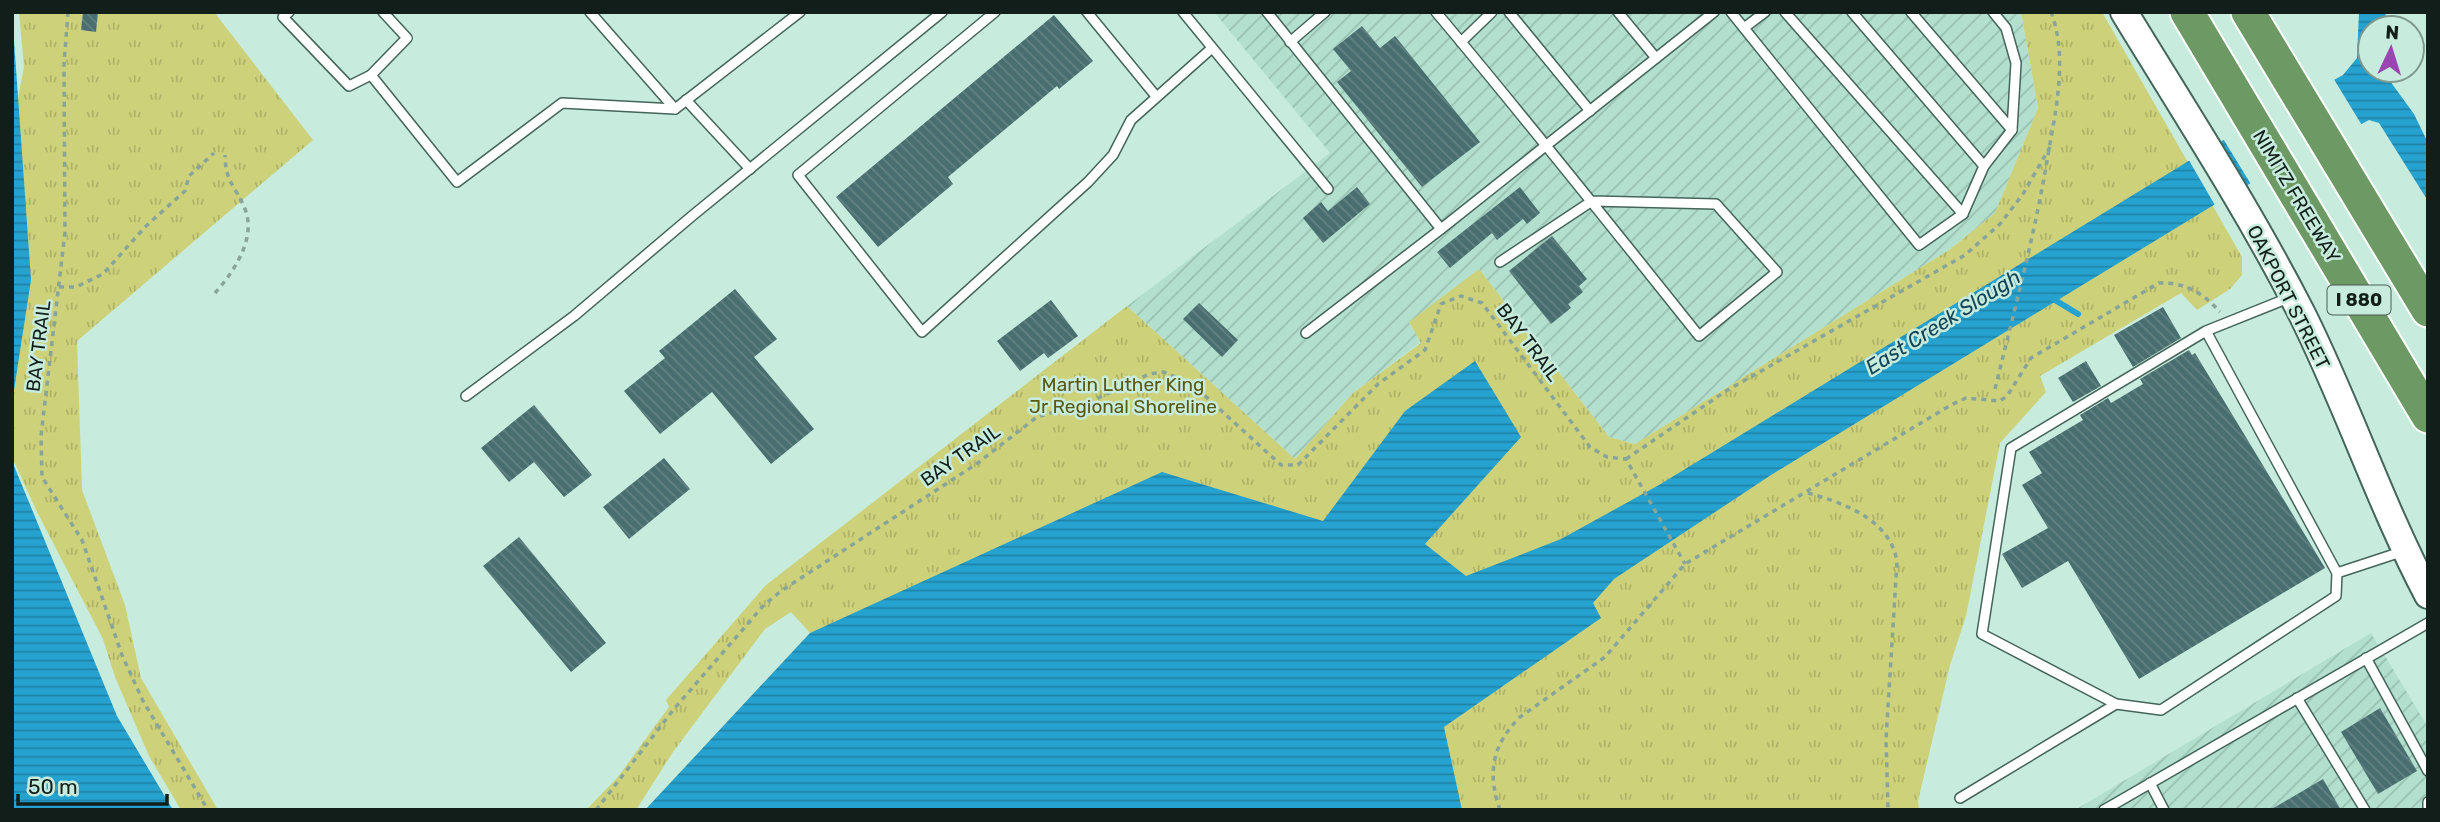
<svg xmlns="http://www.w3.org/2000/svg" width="2440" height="822" viewBox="0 0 2440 822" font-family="Rubik,sans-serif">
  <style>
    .industrial { fill: url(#industrial-furrows) }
    .park { fill: url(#park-tufts) }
    .water { fill: url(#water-rules) }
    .pier { fill: #c7ecdd }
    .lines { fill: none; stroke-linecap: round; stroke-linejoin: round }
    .stream { stroke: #26a2d0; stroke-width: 6 }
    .building { fill: url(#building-back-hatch) }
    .lane-casing { stroke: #446559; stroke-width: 12 }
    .secondary-casing { stroke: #446559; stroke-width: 30 }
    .highway-casing { stroke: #fff; stroke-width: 37 }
    .path { stroke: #88a59a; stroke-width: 3.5; stroke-dasharray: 5 5; stroke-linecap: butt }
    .lane { stroke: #fff; stroke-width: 9 }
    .secondary { stroke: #fff; stroke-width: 26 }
    .highway { stroke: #6d9964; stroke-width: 33 }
    .labels { text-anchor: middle; stroke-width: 5; stroke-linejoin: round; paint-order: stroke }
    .shield { fill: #c7ecdd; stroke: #485c54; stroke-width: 2 }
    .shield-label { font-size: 18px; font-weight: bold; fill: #111e19 }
    .street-label { font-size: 19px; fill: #111e19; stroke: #c7ecdd }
    .park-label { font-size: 19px; fill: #58590f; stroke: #c7ecdd }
    .water-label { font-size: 21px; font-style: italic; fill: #144458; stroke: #c7ecdd }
  </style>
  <defs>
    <pattern id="industrial-furrows" width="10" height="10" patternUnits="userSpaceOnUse" patternTransform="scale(1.75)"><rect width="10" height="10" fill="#b3e0ce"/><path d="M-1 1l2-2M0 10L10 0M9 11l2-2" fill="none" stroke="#99c0b0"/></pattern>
    <pattern id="park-tufts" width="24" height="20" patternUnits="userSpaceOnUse" patternTransform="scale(1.75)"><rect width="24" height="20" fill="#cdd179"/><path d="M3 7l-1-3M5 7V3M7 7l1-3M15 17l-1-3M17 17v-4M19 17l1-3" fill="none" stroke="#afb368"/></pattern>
    <pattern id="water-rules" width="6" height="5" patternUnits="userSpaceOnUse" patternTransform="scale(1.75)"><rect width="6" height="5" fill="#26a2d0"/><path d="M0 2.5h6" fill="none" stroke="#1f83a8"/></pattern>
    <pattern id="building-back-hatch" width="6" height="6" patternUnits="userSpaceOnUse" patternTransform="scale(1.75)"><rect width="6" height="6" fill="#486e70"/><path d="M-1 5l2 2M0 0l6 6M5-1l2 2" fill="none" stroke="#648282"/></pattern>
  </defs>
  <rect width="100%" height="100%" fill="#c7ecdd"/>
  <!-- industrial -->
  <g class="industrial">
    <polygon points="1214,12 2021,12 2038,108 1995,213 1949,250 1635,444 1609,437 1479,269 1409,323 1421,342 1353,393 1295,459 1127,306 1330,153"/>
    <polygon points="2371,633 2428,727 2428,810 2075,810"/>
  </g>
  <!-- park -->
  <g class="park">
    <polygon points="19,12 214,12 313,140 77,341 82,490 125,605 141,678 218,810 181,810 149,756 115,677 103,639 37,512 12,457 12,129 24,67"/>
    <polygon points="2021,12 2102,12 2242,257 2242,275 2230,289 2197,310 2181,293 2040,376 2046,392 2000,443 1966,616 1950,665 1918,801 1919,810 645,810 810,633 791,612 765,629 673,752 636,810 586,810 617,778 669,707 666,700 766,585 1127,306 1295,459 1353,393 1421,343 1409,322 1479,269 1609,437 1635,444 1949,250 1995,213 2038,108"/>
  </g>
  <!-- water -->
  <g class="water">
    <polygon points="12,12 31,280 12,403"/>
    <polygon points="2359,12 2386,12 2384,28 2370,28 2370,70 2382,70 2414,114 2428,143 2428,201 2379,123 2369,120 2240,189 1771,475 1614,579 1593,603 1601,618 1444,727 1462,810 645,810 810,633 1162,472 1323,521 1405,411 1475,361 1521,437 1425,544 1466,576 1561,539 1659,485 2218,143 2343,75 2357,58"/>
    <polygon points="12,461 117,716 173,810 12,810"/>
  </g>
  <!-- pier -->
  <g class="pier">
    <polygon points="2332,76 2363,127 2252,186 2222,137"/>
    <polygon points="2212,142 2241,192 2216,207 2187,157"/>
  </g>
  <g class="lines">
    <!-- stream -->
    <polyline class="stream" points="2050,297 2078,314"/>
  </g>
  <!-- building -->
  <g class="building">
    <polygon points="83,12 98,12 96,32 81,30"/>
    <polygon points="1054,15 1093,61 1059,89 1057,86 948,177 953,184 878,247 836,197"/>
    <polygon points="1362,26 1380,48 1395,36 1480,142 1422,187 1337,82 1351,71 1333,49"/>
    <polygon points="1357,187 1370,204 1323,243 1303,218 1321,202 1328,211"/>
    <polygon points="1520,187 1540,213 1527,224 1523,219 1497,240 1492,233 1450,268 1437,252"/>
    <polygon points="1552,236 1587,279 1579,286 1583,292 1568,304 1571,308 1551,324 1509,271"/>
    <polygon points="735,289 777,339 754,357 814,429 771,464 712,392 660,434 624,391 665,358 659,351"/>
    <polygon points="1051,300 1078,336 1048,358 1044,353 1020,371 997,341"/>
    <polygon points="1199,303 1238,340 1222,357 1183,319"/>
    <polygon points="2163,307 2181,338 2133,367 2114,335"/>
    <polygon points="2189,350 2192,355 2195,353 2325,568 2139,679 2068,561 2022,588 2002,554 2048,528 2022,485 2042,473 2029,452 2083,420 2080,415 2108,398 2111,403 2143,384 2140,379"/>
    <polygon points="2086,361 2101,386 2073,402 2058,378"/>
    <polygon points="534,405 592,475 564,497 534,462 509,482 481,448"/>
    <polygon points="664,458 690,489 629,539 603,507"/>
    <polygon points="519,537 606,643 571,672 483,566"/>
    <polygon points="2380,708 2417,771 2378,794 2341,732"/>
    <polygon points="2323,779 2341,810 2270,810"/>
  </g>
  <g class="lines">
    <!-- lane casing -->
    <g class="lane-casing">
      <g id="lane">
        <polyline points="289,12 283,17 349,86 371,75 407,38 383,12"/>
        <polyline points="590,12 675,109"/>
        <polyline points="995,12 798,175 922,332 1088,182 1113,155 1131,120 1212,48"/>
        <polyline points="1087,12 1155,95"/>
        <polyline points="1183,12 1328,189"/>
        <polyline points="1267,12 1441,229 1714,12"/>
        <path d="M1436,12C1526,119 1612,227 1699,336L1777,272L1716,204L1592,201L1500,262"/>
        <polyline points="1509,12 1590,111"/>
        <polyline points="1618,12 1656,58"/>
        <polyline points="1731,12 1919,245 1963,214 1984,166 2012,130 2016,63 2006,28 1993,12"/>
        <polyline points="1785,12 1963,214"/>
        <polyline points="1852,12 1984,166"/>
        <polyline points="1911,12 2012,130"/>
        <polyline points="1744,28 1765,12"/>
        <polyline points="1290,42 1325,12"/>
        <polyline points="1461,42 1492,12"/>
        <polyline points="371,75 457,182 562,103 675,109 800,12"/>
        <polyline points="686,100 750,169"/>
        <polyline points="2206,331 2337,573 2336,596 2161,710 2116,704 1982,634 2011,448 2206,331 2291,297"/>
        <polyline points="1306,333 1441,229"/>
        <polyline points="466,396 574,316 692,216 942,12"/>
        <polyline points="2337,573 2404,551"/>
        <polyline points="2366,658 2428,771"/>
        <polyline points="2297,698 2365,810"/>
        <polyline points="2150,783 2164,810"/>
        <polyline points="1960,798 2116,704"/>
        <polyline points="2428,802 2428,807"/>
        <polyline points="2104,810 2428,623"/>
      </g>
    </g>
    <!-- secondary casing -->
    <g class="secondary-casing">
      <path id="secondary" d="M2124,12C2185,112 2249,210 2302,314C2348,406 2380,504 2428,595"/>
    </g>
    <!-- highway casing -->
    <g class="highway-casing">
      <g id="highway">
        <polyline points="2187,12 2428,416"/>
        <polyline points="2248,12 2428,310"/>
      </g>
    </g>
    <!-- path -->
    <g class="path">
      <polyline points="68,12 64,64 65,232 41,436 42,477 82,540 122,655 143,701 208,810"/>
      <polyline points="59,287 76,287 103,274 146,226 185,191 189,176 214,153"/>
      <path d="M215,293C233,273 257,238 245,209C235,184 226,185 225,155"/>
      <path d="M1995,389C2014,311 2035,234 2048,155C2056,109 2068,57 2051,12"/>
      <polyline points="1626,459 1726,391 1965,255 2000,224 2023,194 2050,147"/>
      <path d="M1808,493C1844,503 1891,520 1897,562L1886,739L1888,810"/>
      <polyline points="596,810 674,709 764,605 781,591 975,465 1037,417 1092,401 1149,374 1164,372 1193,385 1281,465 1298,465 1378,384 1425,350 1441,304 1461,296 1482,303 1590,447 1607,457 1626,459 1685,564"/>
      <path d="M1500,810C1487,773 1492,745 1520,717L1605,657L1685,564L1951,405L1966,398L2000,401L2007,396L2031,358L2159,283C2185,282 2203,293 2220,312"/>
    </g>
    <!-- lane -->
    <use href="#lane" class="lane"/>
    <!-- secondary -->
    <use href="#secondary" class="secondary"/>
    <!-- highway -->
    <use href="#highway" class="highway"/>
  </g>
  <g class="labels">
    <!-- shield labels -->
    <rect class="shield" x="2327.5" y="285.5" width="63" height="29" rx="5"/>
    <g class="shield-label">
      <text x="2359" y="306">I 880</text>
    </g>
    <!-- street labels -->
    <g class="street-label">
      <text transform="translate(2297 196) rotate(59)" y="7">NIMITZ FREEWAY</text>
      <text transform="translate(2289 297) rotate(63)" y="7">OAKPORT STREET</text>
      <text transform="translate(1529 342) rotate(53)" y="7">BAY TRAIL</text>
      <text transform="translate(38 346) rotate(-83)" y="7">BAY TRAIL</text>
      <text transform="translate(960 455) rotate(-35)" y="7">BAY TRAIL</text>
    </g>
    <!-- park labels -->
    <g class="park-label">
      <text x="1123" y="391">Martin Luther King<tspan x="1123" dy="22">Jr Regional Shoreline</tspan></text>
    </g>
    <!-- water labels -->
    <g class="water-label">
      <text transform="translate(1943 322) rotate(-32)" y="7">East Creek Slough</text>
    </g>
  </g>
  <!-- border -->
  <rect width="2440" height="822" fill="none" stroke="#111e19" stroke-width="28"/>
  <!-- north arrow -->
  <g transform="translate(2391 49) rotate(4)"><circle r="33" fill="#c7ecdd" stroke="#7e9a8f" stroke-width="2"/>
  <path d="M0-5L12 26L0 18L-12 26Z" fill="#9a45b2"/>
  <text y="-10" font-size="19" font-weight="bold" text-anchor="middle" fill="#111e19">N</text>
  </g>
  <!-- scale -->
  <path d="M18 794v10h149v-10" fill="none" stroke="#111e19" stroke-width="3.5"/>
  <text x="28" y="794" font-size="21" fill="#111e19" stroke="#c7ecdd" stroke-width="5" paint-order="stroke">50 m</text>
</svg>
